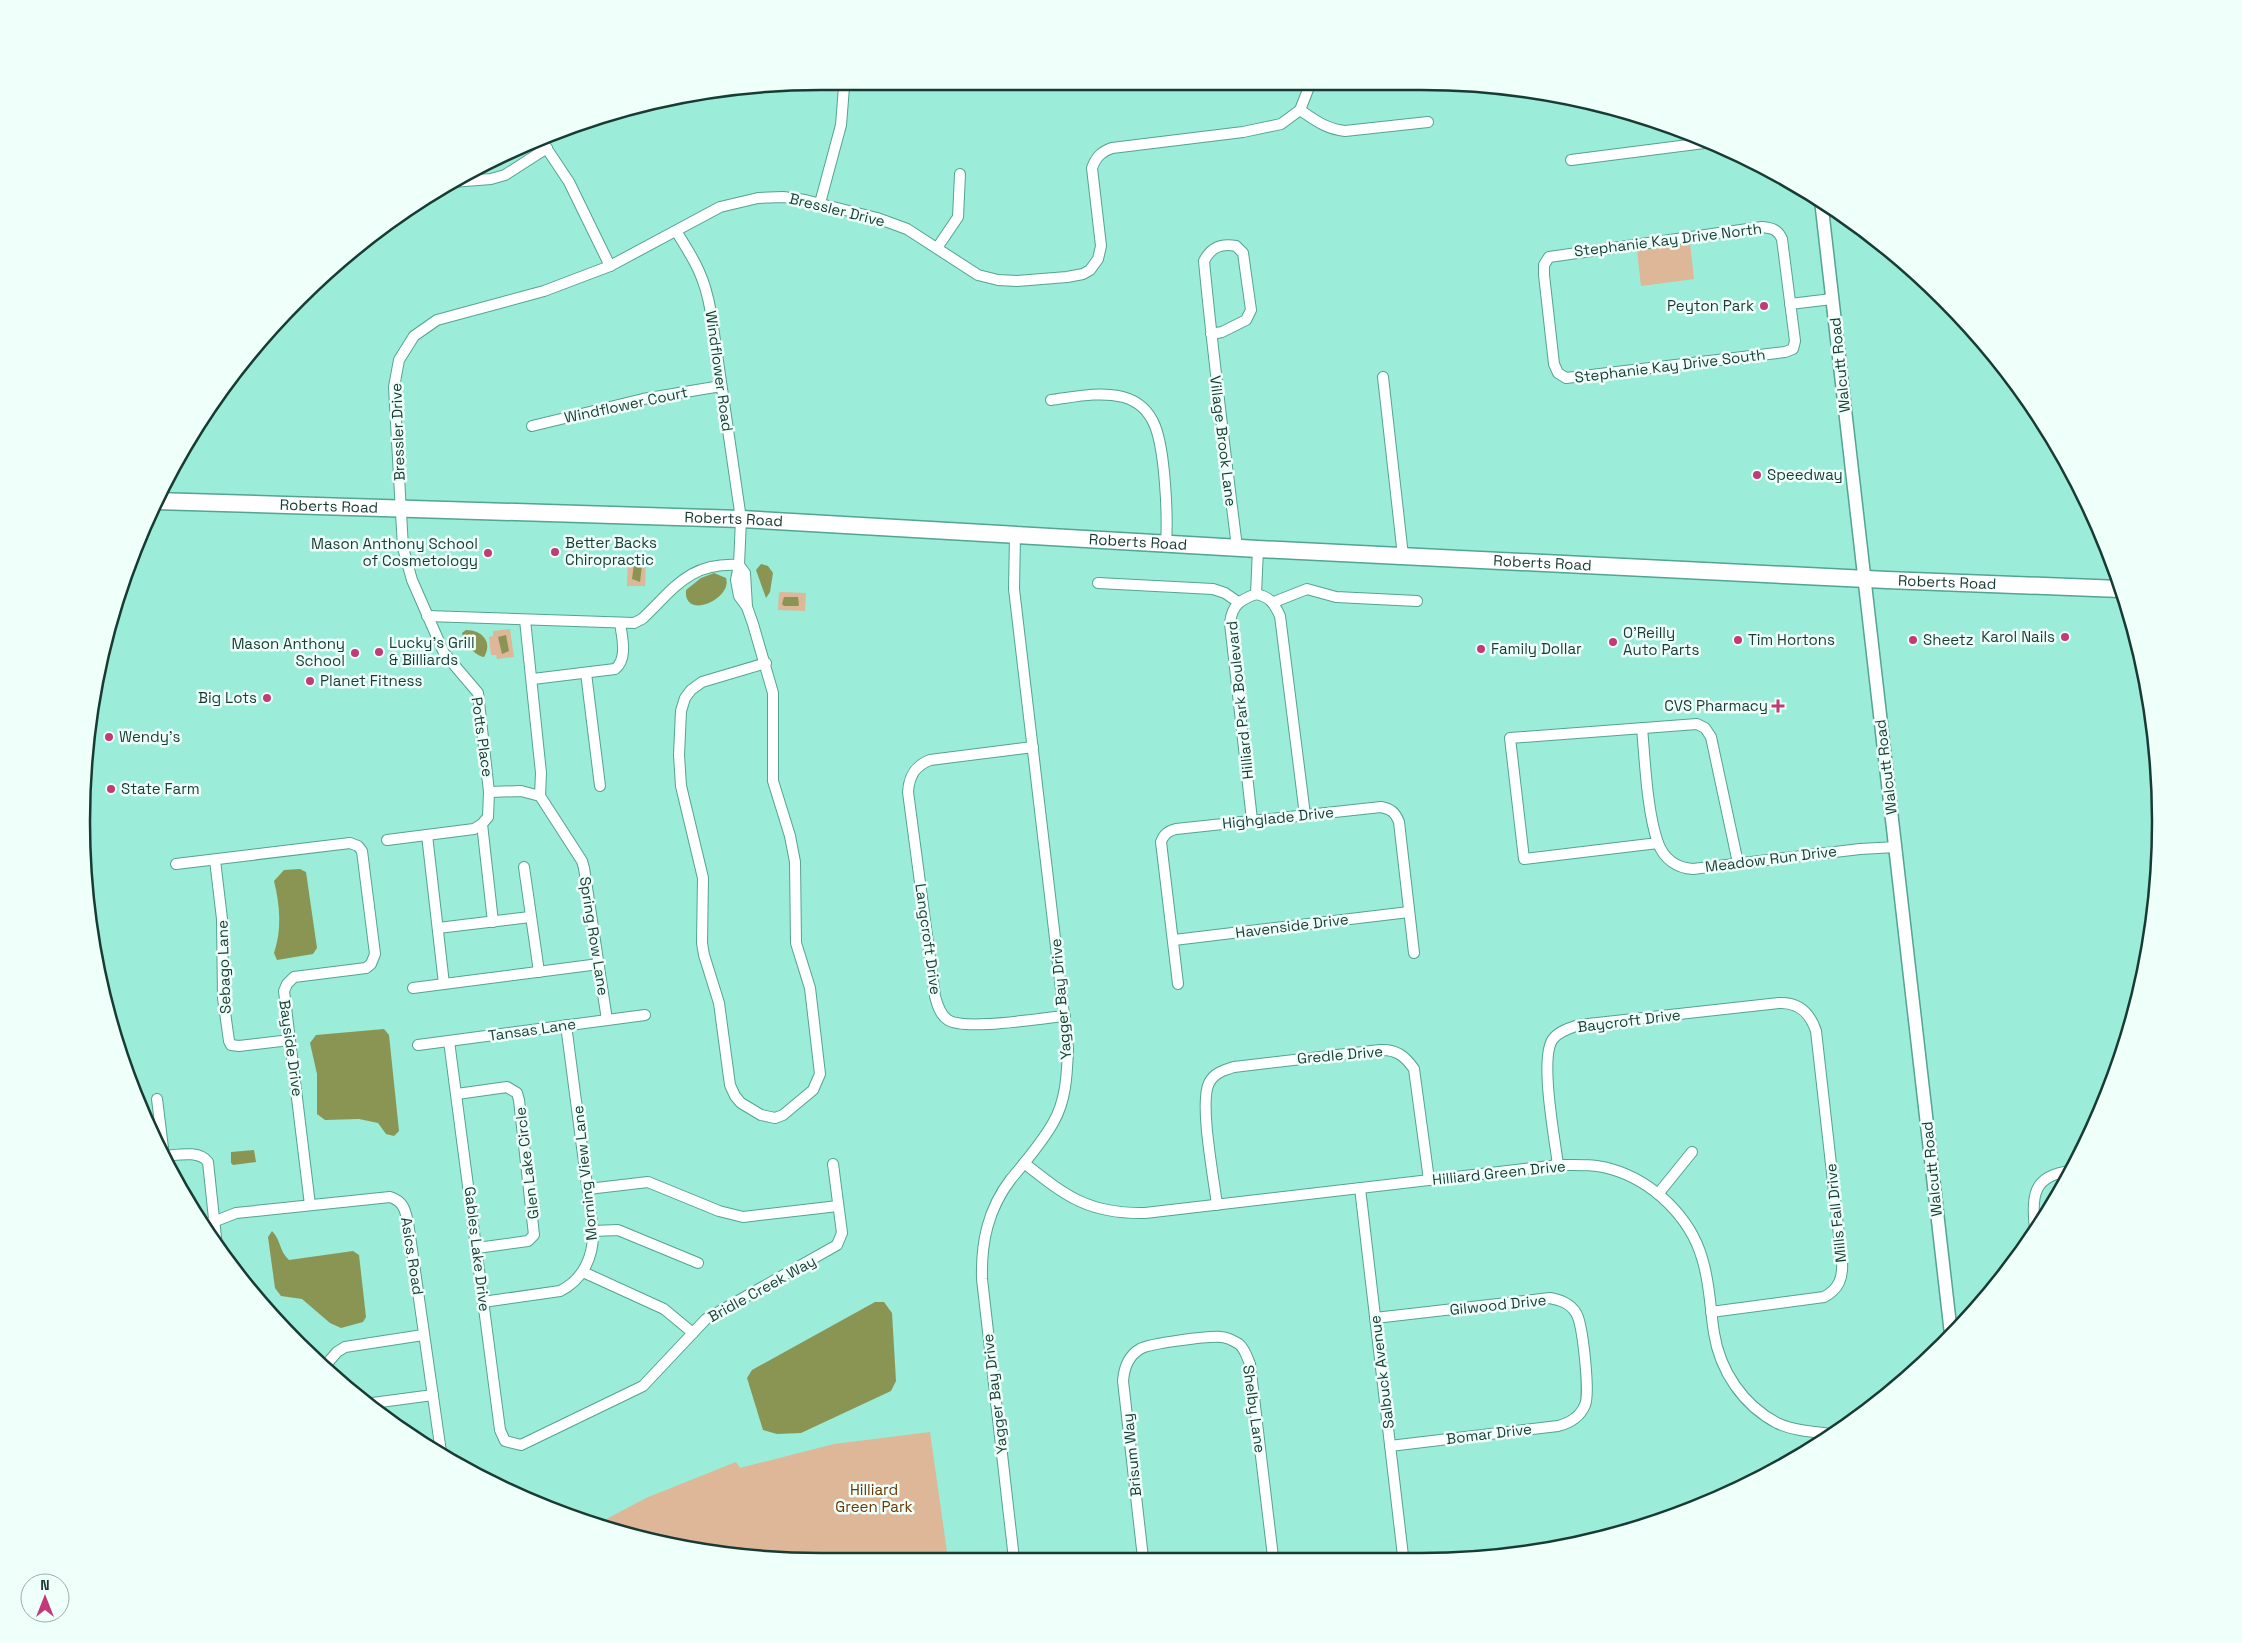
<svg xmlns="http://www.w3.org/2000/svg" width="2242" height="1643" viewBox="0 0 2242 1643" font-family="'Space Grotesk',sans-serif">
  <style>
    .green { fill: #deb698 }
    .water { fill: #8a9554 }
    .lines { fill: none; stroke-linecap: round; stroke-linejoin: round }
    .minor-casing { stroke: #53a492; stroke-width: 12 }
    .tertiary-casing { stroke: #53a492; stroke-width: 15 }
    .primary-casing { stroke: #53a492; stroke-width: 19 }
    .minor { stroke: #fff; stroke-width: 10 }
    .tertiary { stroke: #fff; stroke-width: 12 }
    .primary { stroke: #fff; stroke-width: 16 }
    .poi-dot { fill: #c23a77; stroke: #effffa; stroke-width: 2 }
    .labels { text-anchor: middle; stroke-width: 5; stroke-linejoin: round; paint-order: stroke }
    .street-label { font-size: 15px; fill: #183b33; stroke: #effffa }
    .poi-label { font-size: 15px; fill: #183b33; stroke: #effffa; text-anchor: start }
    .park-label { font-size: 15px; fill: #6b3600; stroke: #effffa }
    .rim { fill: none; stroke: #183b33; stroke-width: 2.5 }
  </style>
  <rect width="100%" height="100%" fill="#9becd9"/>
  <!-- green -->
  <g class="green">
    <polygon points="1690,243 1694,279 1641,286 1637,250"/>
    <polygon points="628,558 646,559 645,586 627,586"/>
    <polygon points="781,592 806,593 805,611 778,610 779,593"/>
    <polygon points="510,629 514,657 497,659 496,655 491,655 489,637 493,636 493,631"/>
    <polygon points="930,1432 948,1559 773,1560 630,1536 597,1524 646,1498 736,1462 740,1468 834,1444"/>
  </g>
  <!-- water -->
  <g class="water">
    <polygon points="634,564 642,566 640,582 632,579"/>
    <polygon points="761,564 768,566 773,573 770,592 766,598 756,570"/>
    <path d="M714,573L726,578C733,599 683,621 686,590L701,578Z"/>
    <polygon points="784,597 798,597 799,605 798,606 784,606 782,604"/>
    <path d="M466,630C482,630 493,642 484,657C475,656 464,643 462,633Z"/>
    <polygon points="506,635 509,651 502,654 498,637"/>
    <path d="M300,869L306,872L317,948L313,954L277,960L274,953C282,930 280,905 274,881L284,870Z"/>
    <polygon points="384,1029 389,1035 399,1131 394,1136 386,1134 378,1123 359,1119 325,1120 317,1114 317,1074 310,1043 316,1035"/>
    <polygon points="254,1150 256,1162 233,1165 231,1163 231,1152"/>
    <path d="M272,1231C281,1240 279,1251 289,1260L353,1251L359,1255L366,1317L363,1322L341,1328L330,1323L302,1299L281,1296L275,1288L268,1237Z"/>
    <polygon points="875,1302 884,1302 892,1313 896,1381 891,1391 801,1433 777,1434 763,1430 747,1378 752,1370"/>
  </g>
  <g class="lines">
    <!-- minor casing -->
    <g class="minor-casing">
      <g id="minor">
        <path d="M1300,110C1315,120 1326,129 1345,131L1428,122"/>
        <polyline points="541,140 569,182 610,266"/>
        <polyline points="1571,160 1712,142"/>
        <polyline points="452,182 491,179 505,175 547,148"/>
        <polyline points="820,203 841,125 844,87"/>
        <path d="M1762,227C1773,228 1778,230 1782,239L1795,341L1793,349L1785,352L1566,378L1558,373L1554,364L1544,275V265L1549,257Z"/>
        <path d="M676,231C695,261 705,277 711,313L741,519L739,565L736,580L739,596L747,607L753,624L773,693V781L790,836L795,862L796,943L810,988L820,1074L813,1090L783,1115L775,1118L761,1115L741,1103L735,1096L730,1085L719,1003L704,955L702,943L703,878L681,786L679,755L681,711L685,698L691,690L702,682L766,663"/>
        <polyline points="937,248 958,217 960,174"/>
        <polyline points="1790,304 1832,299"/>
        <path d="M1211,334L1222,332L1246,320L1251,310L1243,253L1236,246C1221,243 1211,247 1204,261C1213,357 1225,452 1237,547"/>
        <polyline points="1383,377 1403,556"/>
        <path d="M1051,400C1074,397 1099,391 1123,397C1138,401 1149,411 1155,426C1165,451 1168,516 1166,544"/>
        <polyline points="532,426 643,399 721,386"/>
        <polyline points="739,565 745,573 747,607"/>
        <polyline points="1098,583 1213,589 1225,593 1238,602"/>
        <path d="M1256,594C1270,597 1274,603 1280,616L1305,815"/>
        <polyline points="1274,602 1307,589 1336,597 1417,601"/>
        <path d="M427,616L634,623L642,619C675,588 689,562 739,565"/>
        <polyline points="525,620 541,773 540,796"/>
        <polyline points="586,673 600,786"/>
        <path d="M533,679L615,669C628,659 622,637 620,623"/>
        <path d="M1642,728C1645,761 1647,812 1658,843C1664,859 1677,868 1693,869L1860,849L1896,847"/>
        <path d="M1033,747L930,760C915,766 909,776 908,792L935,996C937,1004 940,1015 948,1020C965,1031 1041,1018 1065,1016"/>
        <polyline points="489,792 521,791 540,796 582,861 584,868 607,1020"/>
        <path d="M1252,820L1230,623C1232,605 1240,600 1256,594L1258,549"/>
        <polyline points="427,835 444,984"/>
        <polyline points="387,840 474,829 482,824"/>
        <polyline points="1658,843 1524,859 1510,738 1697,724 1705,728 1711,737 1738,863"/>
        <polyline points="215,860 222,919 223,998 229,1041 231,1045 239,1046 290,1040"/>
        <polyline points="176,864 350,843 358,846 362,851 375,954 371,964 366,968 294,977 287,984 284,991 310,1205"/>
        <polyline points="524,867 539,972"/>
        <path d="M493,922L482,824L488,817L489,792L478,693L444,653L412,580L403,548L394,387L399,360L414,336L437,320L544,291L610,266L720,207L758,198L783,197L805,200L877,218L907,229L978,275L998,280L1017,281L1067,277L1083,274L1090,270L1098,259L1101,246L1092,168C1096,157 1101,152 1112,148L1243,132L1281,124L1300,110L1311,82"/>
        <polyline points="438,928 530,917"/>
        <polyline points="1174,940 1409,912"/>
        <path d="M1178,984L1161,842C1164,834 1168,831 1176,829L1381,807C1391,809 1395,812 1399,822L1414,953"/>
        <polyline points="413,988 599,964"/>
        <polyline points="449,1041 500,1430 505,1441 521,1445 643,1386 706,1319 837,1245 842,1233 833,1164"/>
        <polyline points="418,1045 645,1015"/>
        <polyline points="457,1094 507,1087 517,1093 519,1100 534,1235 528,1241 477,1248"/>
        <polyline points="157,1099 164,1156"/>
        <path d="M165,1159L164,1156C178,1155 199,1150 208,1162L217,1247"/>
        <path d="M1024,1163C1067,1197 1089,1214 1145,1213L1558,1165C1576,1165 1594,1164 1611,1169C1653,1181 1690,1217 1702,1258C1710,1283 1710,1308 1714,1333C1720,1371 1743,1405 1777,1423C1794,1431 1815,1432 1833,1434"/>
        <path d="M1558,1165C1555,1140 1539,1057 1553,1039C1559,1031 1570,1028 1579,1025L1779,1003C1799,1002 1810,1013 1816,1031L1842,1262C1843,1278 1839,1289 1824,1297L1711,1312"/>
        <polyline points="1360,1188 1403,1556"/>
        <polyline points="588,1189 648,1182 719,1211 743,1217 838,1206"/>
        <polyline points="1658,1194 1692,1152"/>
        <path d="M1217,1205C1214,1179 1199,1103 1209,1083C1214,1073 1224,1070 1234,1067L1380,1050C1396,1049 1405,1056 1414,1069L1429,1180"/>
        <path d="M203,1226L236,1213L390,1197C403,1201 405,1209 408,1222L441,1452"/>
        <path d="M2035,1229C2031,1196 2033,1175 2071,1171"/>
        <polyline points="593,1231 618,1230 698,1263"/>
        <polyline points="583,1272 664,1309 693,1333"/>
        <path d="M483,1302L560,1291C583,1280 594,1256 593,1231L566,1025"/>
        <path d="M1375,1318L1550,1298C1560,1300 1570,1303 1576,1313C1583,1324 1590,1394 1585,1405C1580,1417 1570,1423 1558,1426L1390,1446"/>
        <polyline points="324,1367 337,1352 345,1347 423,1335"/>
        <polyline points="365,1404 433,1395"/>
        <path d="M1143,1558L1123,1381C1124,1368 1128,1356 1140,1349C1150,1343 1209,1336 1221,1337C1226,1337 1234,1341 1239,1344C1245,1349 1247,1357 1250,1364L1273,1557"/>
        <path d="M1014,1559L982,1279C981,1242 988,1209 1011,1179C1026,1161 1041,1144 1053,1123C1066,1101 1067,1075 1068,1049L1014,589L1015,536"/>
      </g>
    </g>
    <!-- tertiary casing -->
    <g class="tertiary-casing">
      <polyline id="tertiary" points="1821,200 1951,1334"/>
    </g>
    <!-- primary casing -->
    <g class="primary-casing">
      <g id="primary">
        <path id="s1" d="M155,501L741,519L1258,549L1887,580L2120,589"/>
      </g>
    </g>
    <!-- minor -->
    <use href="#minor" class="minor"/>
    <!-- tertiary -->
    <use href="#tertiary" class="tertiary"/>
    <!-- primary -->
    <use href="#primary" class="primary"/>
  </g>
  <!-- markers -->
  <g class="poi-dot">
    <circle cx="1764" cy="306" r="5"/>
    <circle cx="1757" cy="475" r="5"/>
    <circle cx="555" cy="552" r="5"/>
    <circle cx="488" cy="553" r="5"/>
    <circle cx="2065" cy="637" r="5"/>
    <circle cx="1738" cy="640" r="5"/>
    <circle cx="1913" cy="640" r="5"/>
    <circle cx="1613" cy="642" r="5"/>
    <circle cx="1481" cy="649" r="5"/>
    <circle cx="379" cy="652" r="5"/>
    <circle cx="355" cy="653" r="5"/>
    <circle cx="310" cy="681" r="5"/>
    <circle cx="267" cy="698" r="5"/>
    <path d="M1775.5 698.5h5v5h5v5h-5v5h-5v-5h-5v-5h5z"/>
    <circle cx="109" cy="737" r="5"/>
    <circle cx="111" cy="789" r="5"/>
  </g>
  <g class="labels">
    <!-- street labels -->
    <g class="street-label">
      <text transform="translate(837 210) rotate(14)" y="5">Bressler Drive</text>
      <text transform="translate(1668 240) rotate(-7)" y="5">Stephanie Kay Drive North</text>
      <text transform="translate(1840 365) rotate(-96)" y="5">Walcutt Road</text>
      <text transform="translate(1670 366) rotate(-7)" y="5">Stephanie Kay Drive South</text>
      <text transform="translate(719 371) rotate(82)" y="5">Windflower Road</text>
      <text transform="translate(626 405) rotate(-12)" y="5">Windflower Court</text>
      <text transform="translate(398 432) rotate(-92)" y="5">Bressler Drive</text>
      <text transform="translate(1223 441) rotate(83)" y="5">Village Brook Lane</text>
      <text dy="5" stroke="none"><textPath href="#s1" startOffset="174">Roberts Road</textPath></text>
      <text dy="5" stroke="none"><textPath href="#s1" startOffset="579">Roberts Road</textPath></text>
      <text dy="5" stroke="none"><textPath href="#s1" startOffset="984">Roberts Road</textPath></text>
      <text dy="5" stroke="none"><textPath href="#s1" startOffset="1389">Roberts Road</textPath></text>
      <text dy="5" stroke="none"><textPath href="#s1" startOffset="1794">Roberts Road</textPath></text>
      <text transform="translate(1240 700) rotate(-96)" y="5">Hilliard Park Boulevard</text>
      <text transform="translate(482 737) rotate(82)" y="5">Potts Place</text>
      <text transform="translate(1886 767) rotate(-97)" y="5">Walcutt Road</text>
      <text transform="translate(1278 818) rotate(-6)" y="5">Highglade Drive</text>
      <text transform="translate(1771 859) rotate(-7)" y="5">Meadow Run Drive</text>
      <text transform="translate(1292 926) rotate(-7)" y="5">Havenside Drive</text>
      <text transform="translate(594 936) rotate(81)" y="5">Spring Row Lane</text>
      <text transform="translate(928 939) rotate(82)" y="5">Langcroft Drive</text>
      <text transform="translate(224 967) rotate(-92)" y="5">Sebago Lane</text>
      <text transform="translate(1061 999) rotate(-95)" y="5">Yagger Bay Drive</text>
      <text transform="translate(1629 1021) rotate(-7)" y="5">Baycroft Drive</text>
      <text transform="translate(532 1030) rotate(-8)" y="5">Tansas Lane</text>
      <text transform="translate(291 1048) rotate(82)" y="5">Bayside Drive</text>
      <text transform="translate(1340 1055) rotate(-5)" y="5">Gredle Drive</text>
      <text transform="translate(527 1163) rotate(-97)" y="5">Glen Lake Circle</text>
      <text transform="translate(1932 1169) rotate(-96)" y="5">Walcutt Road</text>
      <text transform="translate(585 1173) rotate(-96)" y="5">Morning View Lane</text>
      <text transform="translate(1499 1173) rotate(-6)" y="5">Hilliard Green Drive</text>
      <text transform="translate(1836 1213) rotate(-96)" y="5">Mills Fall Drive</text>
      <text transform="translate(477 1249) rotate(83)" y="5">Gables Lake Drive</text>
      <text transform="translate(412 1256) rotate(81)" y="5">Asics Road</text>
      <text transform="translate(762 1289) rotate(-29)" y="5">Bridle Creek Way</text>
      <text transform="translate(1498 1305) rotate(-6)" y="5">Gilwood Drive</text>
      <text transform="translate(1382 1372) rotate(-97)" y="5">Salbuck Avenue</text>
      <text transform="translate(995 1394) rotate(-97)" y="5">Yagger Bay Drive</text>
      <text transform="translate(1254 1409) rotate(82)" y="5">Shelby Lane</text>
      <text transform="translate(1489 1434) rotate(-7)" y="5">Bomar Drive</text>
      <text transform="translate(1132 1455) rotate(-96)" y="5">Brisum Way</text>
    </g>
    <!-- poi labels -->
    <g class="poi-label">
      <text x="1754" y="311" text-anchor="end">Peyton Park</text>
      <text x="1767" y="480">Speedway</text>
      <text x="565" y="548">Better Backs<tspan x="565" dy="17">Chiropractic</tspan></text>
      <text x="478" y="549" text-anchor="end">Mason Anthony School<tspan x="478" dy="17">of Cosmetology</tspan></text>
      <text x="1623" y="638">O'Reilly<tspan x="1623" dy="17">Auto Parts</tspan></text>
      <text x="2055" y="642" text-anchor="end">Karol Nails</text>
      <text x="1748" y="645">Tim Hortons</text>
      <text x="1923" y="645">Sheetz</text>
      <text x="389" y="648">Lucky's Grill<tspan x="389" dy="17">&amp; Billiards</tspan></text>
      <text x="345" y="649" text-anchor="end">Mason Anthony<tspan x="345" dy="17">School</tspan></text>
      <text x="1491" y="654">Family Dollar</text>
      <text x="320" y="686">Planet Fitness</text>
      <text x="257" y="703" text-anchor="end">Big Lots</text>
      <text x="1768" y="711" text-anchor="end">CVS Pharmacy</text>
      <text x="119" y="742">Wendy's</text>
      <text x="121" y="794">State Farm</text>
    </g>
    <!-- park labels -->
    <g class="park-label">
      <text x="874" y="1495">Hilliard<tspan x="874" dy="17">Green Park</tspan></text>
    </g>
  </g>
  <!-- crop -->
  <path d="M0 0H2242V1643H0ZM821 90H1421A731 731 0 0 1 2152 821V822A731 731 0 0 1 1421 1553H821A731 731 0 0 1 90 822V821A731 731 0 0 1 821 90Z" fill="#effffa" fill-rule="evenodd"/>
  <path class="rim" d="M821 90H1421A731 731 0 0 1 2152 821V822A731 731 0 0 1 1421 1553H821A731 731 0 0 1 90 822V821A731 731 0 0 1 821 90Z"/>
  <!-- north arrow -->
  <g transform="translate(45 1598)"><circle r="24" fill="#effffa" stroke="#99b1aa"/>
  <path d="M0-4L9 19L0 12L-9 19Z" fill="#c23a77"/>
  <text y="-8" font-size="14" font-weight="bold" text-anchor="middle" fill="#183b33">N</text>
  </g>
</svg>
